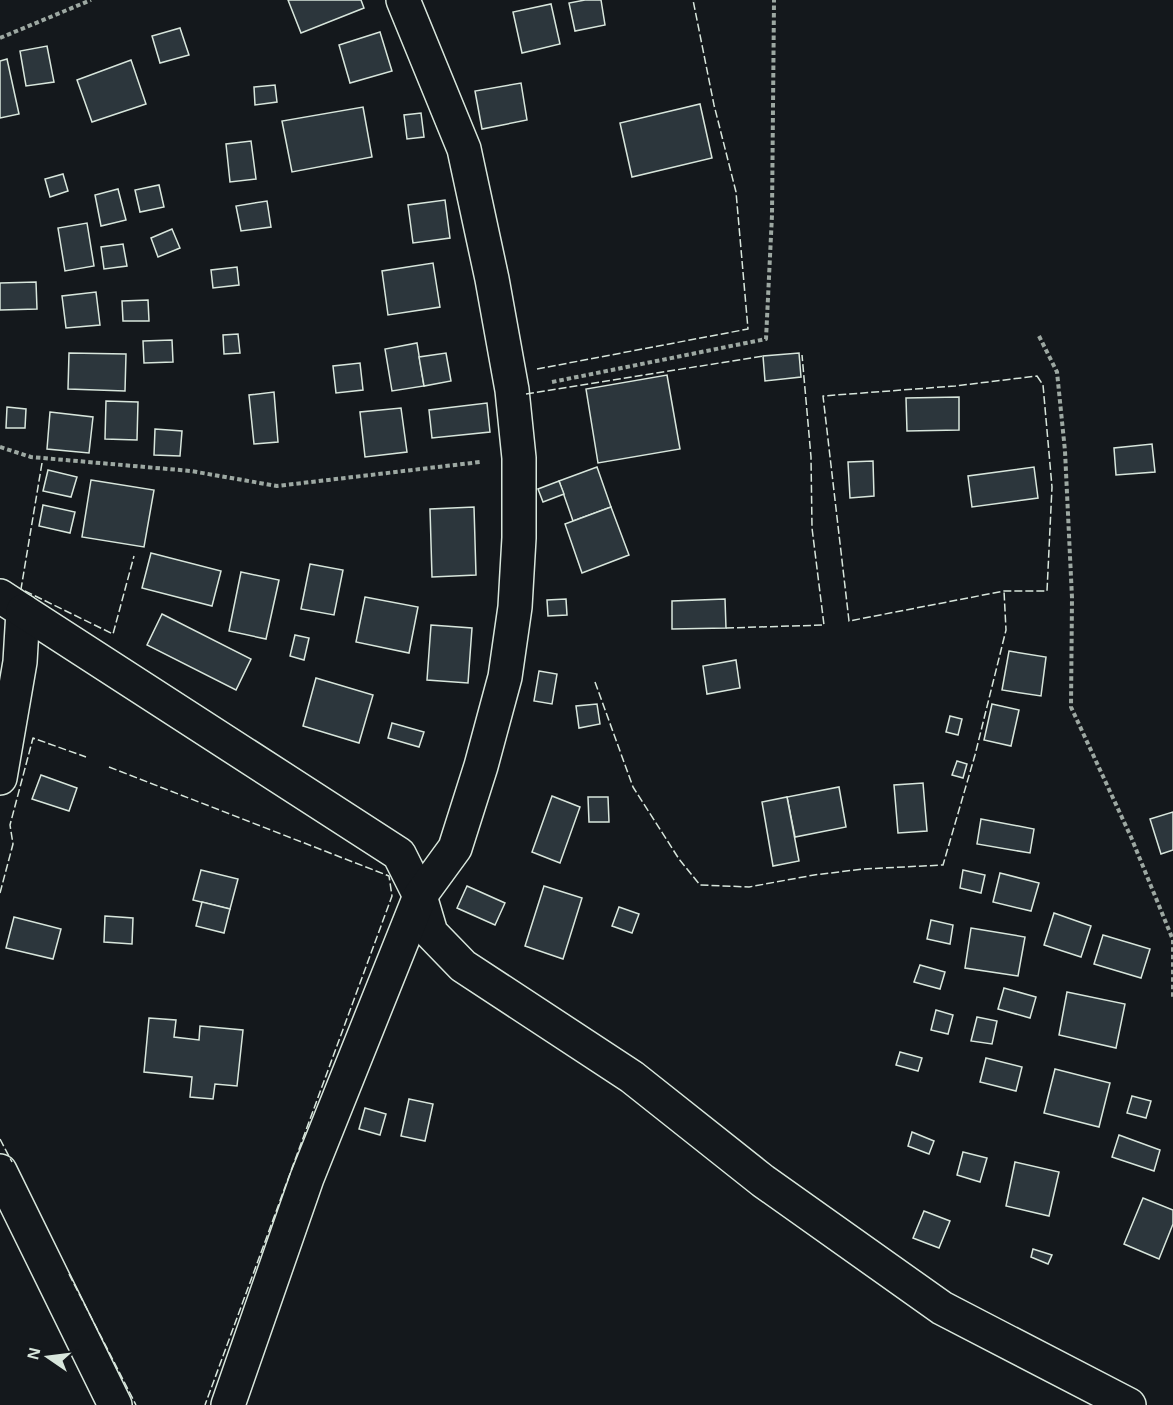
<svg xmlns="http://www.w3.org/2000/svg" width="1173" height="1405" viewBox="0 0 1173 1405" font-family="Arial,sans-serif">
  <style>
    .building { fill: #2c363c; stroke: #d8e6dc; stroke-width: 1.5 }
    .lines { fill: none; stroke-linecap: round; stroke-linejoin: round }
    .minor-casing { stroke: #d8e6dc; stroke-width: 36 }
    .path { stroke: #9da8a2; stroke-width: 4; stroke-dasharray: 4.5 3; stroke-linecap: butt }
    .minor { stroke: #14181c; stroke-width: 33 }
    .fence { stroke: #d8e6dc; stroke-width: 1.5; stroke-dasharray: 8 3; stroke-linecap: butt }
  </style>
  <rect width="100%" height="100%" fill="#14181c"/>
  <!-- building -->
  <g class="building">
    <polygon points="288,0 361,0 364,8 301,33"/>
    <polygon points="585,0 601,0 605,25 575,31 569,3"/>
    <polygon points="551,4 560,44 522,53 513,12"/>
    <polygon points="180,28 189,55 160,63 152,36"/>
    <polygon points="380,32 392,71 350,83 339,45"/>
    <polygon points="47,46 54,82 26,86 20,51"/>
    <polygon points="7,59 19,114 0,118 0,61"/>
    <polygon points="131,60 146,104 92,122 77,80"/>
    <polygon points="521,83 527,120 482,129 475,91"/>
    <polygon points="275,85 277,102 255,105 254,87"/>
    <polygon points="700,104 712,158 632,177 620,123"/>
    <polygon points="363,107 372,157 292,172 282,121"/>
    <polygon points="421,113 424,137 407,139 404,115"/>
    <polygon points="251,141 256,179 230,182 226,144"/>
    <polygon points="63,174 68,191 50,197 45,179"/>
    <polygon points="159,185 164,207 140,212 135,190"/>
    <polygon points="118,189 126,220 101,226 95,195"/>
    <polygon points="445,200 450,238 413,243 408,205"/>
    <polygon points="267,201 271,227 241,231 236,206"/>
    <polygon points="87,223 94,266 65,271 58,228"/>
    <polygon points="172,229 180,248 158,257 151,238"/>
    <polygon points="123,244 127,266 104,269 101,247"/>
    <polygon points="433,263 440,307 388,315 382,271"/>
    <polygon points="237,267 239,285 213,288 211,270"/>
    <polygon points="36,282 37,309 0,310 0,283"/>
    <polygon points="96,292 100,325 66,328 62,296"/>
    <polygon points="148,300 149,321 123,321 122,301"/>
    <polygon points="238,334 240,353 224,354 223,335"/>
    <polygon points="172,340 173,362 144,363 143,341"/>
    <polygon points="417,343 424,386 392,391 385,349"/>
    <polygon points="69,353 126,354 125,391 68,389"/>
    <polygon points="446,353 451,381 424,386 419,357"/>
    <polygon points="799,353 801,377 765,381 763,356"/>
    <polygon points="360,363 363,390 336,393 333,366"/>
    <polygon points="667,375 680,449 598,463 586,389"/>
    <polygon points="274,392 278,442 254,444 249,395"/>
    <polygon points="959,397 959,430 907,431 906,398"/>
    <polygon points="106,401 138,402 137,440 105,439"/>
    <polygon points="487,403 490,432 432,438 429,410"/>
    <polygon points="7,407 26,409 25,428 6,428"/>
    <polygon points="401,408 407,452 365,457 360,412"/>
    <polygon points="50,412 93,417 89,453 47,449"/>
    <polygon points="155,429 182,431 180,456 154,455"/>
    <polygon points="1152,444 1155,472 1116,475 1114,448"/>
    <polygon points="873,461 874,496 850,498 848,462"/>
    <polygon points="597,467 611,507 573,521 559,481"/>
    <polygon points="1034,467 1038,498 972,507 968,476"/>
    <polygon points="48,470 77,477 71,497 43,491"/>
    <polygon points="91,480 154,490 144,547 82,537"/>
    <polygon points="559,481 564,494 543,502 538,489"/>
    <polygon points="43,505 75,512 70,533 39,526"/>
    <polygon points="474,507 476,575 432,577 430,509"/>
    <polygon points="611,507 629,555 582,573 565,524"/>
    <polygon points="151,553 221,571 212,606 142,588"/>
    <polygon points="310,564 343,570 334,615 301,609"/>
    <polygon points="241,572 279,580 266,639 229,631"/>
    <polygon points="365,597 418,607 409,653 356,642"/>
    <polygon points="566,599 567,615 548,616 547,600"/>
    <polygon points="725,599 726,628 672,629 672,601"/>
    <polygon points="162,614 251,659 236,690 147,645"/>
    <polygon points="431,625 472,628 468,683 427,680"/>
    <polygon points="295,635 309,638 304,660 290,656"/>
    <polygon points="1009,651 1046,657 1041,696 1002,690"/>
    <polygon points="736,660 740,688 707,694 703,666"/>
    <polygon points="539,671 557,674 552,704 534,701"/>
    <polygon points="316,678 373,695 359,743 303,726"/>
    <polygon points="597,704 600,724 579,728 576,706"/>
    <polygon points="992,704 1019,710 1011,746 984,740"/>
    <polygon points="950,716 962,719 958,735 946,732"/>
    <polygon points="392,723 424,732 419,747 388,738"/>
    <polygon points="957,761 967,764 963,778 952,775"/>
    <polygon points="41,775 77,788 69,811 32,799"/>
    <polygon points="923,783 927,831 898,833 894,785"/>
    <polygon points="839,787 846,827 795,837 787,797"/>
    <polygon points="552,796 580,807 560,863 532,852"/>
    <polygon points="588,797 608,797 609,822 589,822"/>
    <polygon points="787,797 799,861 773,866 762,802"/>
    <polygon points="1173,812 1173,850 1161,854 1150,819"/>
    <polygon points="981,819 1034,829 1030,853 977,844"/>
    <polygon points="201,870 238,879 230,909 193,900"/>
    <polygon points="963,870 985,875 981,893 960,888"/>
    <polygon points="1000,873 1039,883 1031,911 993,902"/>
    <polygon points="467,886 505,903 495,925 457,908"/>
    <polygon points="544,886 582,898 563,959 525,946"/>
    <polygon points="202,902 230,909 224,933 196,926"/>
    <polygon points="619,907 639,914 632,933 612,926"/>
    <polygon points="1054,913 1091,926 1081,957 1044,945"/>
    <polygon points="105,916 133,918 132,944 104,942"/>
    <polygon points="14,917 61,929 53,959 6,948"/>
    <polygon points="931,920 953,925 950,944 927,939"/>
    <polygon points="971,928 1025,937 1018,976 965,968"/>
    <polygon points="1103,935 1150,949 1141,978 1094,964"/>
    <polygon points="920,965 945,972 940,989 914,982"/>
    <polygon points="1004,988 1036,997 1030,1018 998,1009"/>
    <polygon points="1067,992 1125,1004 1116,1048 1059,1035"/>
    <polygon points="936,1010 953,1015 948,1034 931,1030"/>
    <polygon points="977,1017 997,1021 992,1044 971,1041"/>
    <polygon points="149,1018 176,1020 174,1037 199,1040 200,1026 243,1030 237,1086 215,1084 213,1099 190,1097 192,1077 144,1072"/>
    <polygon points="900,1052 922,1058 918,1071 896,1065"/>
    <polygon points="986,1058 1022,1067 1016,1091 980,1082"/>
    <polygon points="1055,1069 1110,1083 1099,1127 1044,1113"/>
    <polygon points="1132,1096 1151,1101 1146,1118 1127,1113"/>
    <polygon points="409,1099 433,1104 425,1141 401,1136"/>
    <polygon points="365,1108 386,1114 380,1135 359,1129"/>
    <polygon points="912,1132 934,1141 929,1154 908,1146"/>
    <polygon points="1119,1135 1160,1150 1154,1171 1112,1157"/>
    <polygon points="963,1152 987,1158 980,1182 957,1175"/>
    <polygon points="1015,1162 1059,1172 1049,1216 1006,1206"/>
    <polygon points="1143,1198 1173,1210 1173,1224 1159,1259 1124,1244"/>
    <polygon points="924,1211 950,1221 939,1248 913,1238"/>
    <polygon points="1033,1249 1052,1255 1048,1264 1031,1257"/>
  </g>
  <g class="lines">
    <!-- minor casing -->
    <g class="minor-casing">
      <g id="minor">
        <polyline points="0,596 23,611 20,662 0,778"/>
        <polyline points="23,611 399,854 420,896 431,933 463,966 632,1077 763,1181 942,1308 1129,1405"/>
        <polyline points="0,1171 115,1405"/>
        <polyline points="228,1405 307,1178 420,896 455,848 481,766 505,677 515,607 519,538 519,458 512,390 492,279 464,149 403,0"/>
      </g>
    </g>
    <!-- path -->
    <g class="path">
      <polyline points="0,38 91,0"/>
      <polyline points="1039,336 1057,372 1065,451 1072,598 1071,707 1131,837 1173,940 1173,998"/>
      <polyline points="552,382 766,339 772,215 774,0"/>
      <polyline points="0,447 31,457 191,471 277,486 480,462"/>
    </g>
    <!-- minor -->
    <use href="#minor" class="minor"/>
    <!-- fence -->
    <g class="fence">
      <polyline points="537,369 748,329 736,192 714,105 693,0"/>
      <polygon points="1037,376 1043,385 1052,487 1047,591 1004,591 849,621 823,396 955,386"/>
      <polyline points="526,394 763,356"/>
      <polyline points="42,463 21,589 113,634 134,556"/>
      <polyline points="726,628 824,625 812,528 811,457 802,355"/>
      <polyline points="595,682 633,787 679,859 700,885 749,887 814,875 863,869 943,865 975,755 1006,630 1004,591"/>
      <polyline points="109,767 389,876 392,896 205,1405"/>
      <polyline points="0,893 13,844 10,825 33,738 86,757"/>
      <polyline points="0,1139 12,1162"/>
      <polyline points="69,1274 136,1405"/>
    </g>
  </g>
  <!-- north arrow -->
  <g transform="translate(48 1357) rotate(284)" stroke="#14181c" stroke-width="4.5" paint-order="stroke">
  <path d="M0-4.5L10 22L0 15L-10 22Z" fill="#d8e6dc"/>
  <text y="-9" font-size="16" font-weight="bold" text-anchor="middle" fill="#d8e6dc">N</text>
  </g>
</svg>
